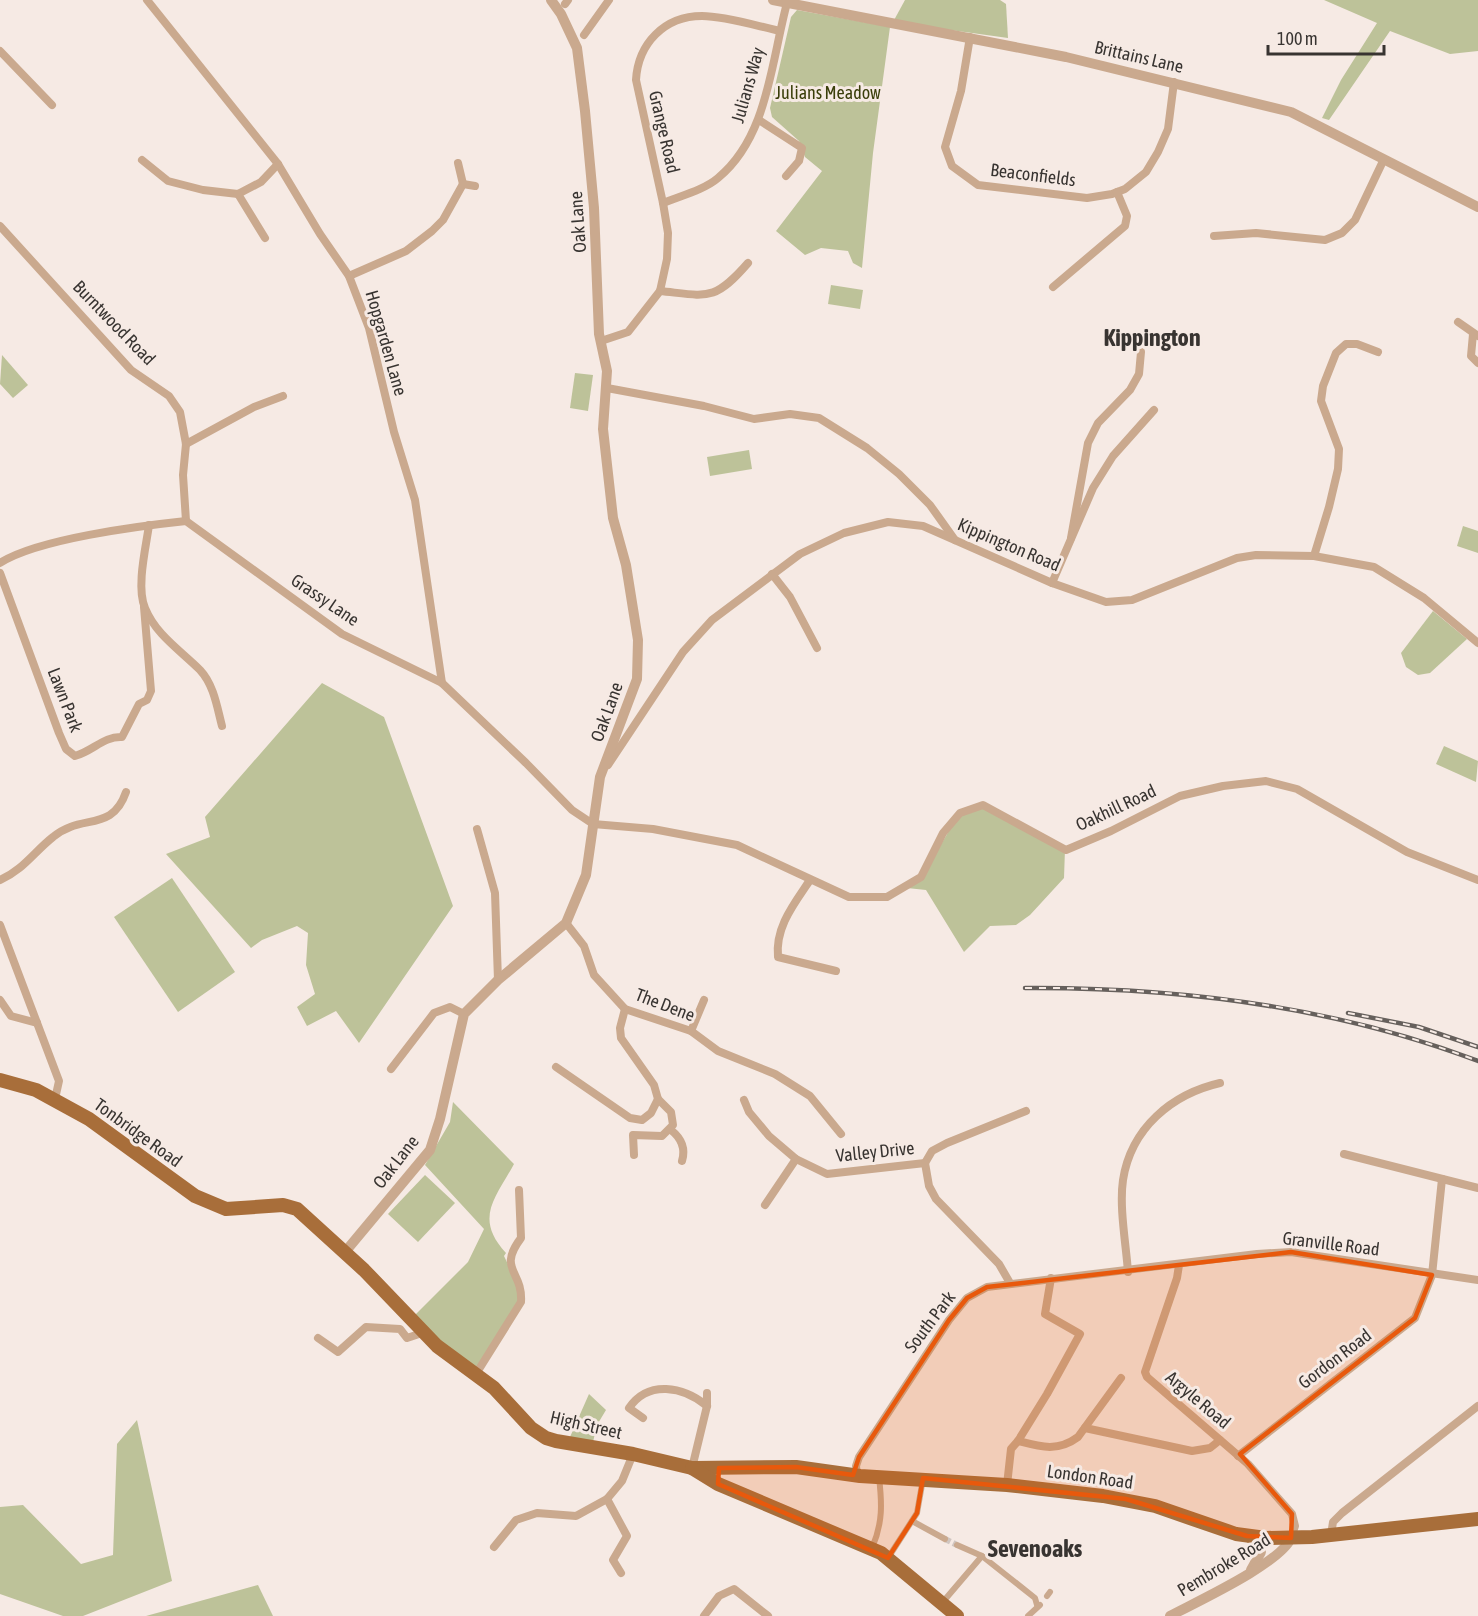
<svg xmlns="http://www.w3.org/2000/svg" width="1478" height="1616" viewBox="0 0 1478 1616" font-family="'Asap Condensed',sans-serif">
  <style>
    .green { fill: #bdc299 }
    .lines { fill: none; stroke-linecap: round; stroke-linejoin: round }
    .pedestrian-tunnel { stroke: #d0c6c0; stroke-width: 6; stroke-dasharray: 6 3; stroke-linecap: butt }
    .pedestrian { stroke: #caa98e; stroke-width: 6 }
    .minor { stroke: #caa98e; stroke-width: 8 }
    .tertiary { stroke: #caa98e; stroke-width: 10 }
    .primary { stroke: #a86e3a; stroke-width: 14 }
    .rail-casing { stroke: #66605c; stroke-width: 4.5 }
    .rail { stroke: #f6eae4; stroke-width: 2; stroke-dasharray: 7; stroke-linecap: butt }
    .marked { fill: #e8590c; fill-opacity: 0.2; stroke: #e8590c; stroke-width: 4.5; stroke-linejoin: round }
    .labels { text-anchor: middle; stroke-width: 6; stroke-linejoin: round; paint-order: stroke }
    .street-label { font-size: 18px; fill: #383431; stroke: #f6eae4 }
    .park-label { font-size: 18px; fill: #3a3e0a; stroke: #f6eae4 }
    .district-label { font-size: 24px; font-weight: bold; fill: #383431; stroke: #f6eae4 }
  </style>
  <rect width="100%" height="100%" fill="#f6eae4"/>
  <!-- green -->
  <g class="green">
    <polygon points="905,0 1000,0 1006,4 1008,38 893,22"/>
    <polygon points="1324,0 1478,0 1478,51 1450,54 1390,31 1329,120 1322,118 1341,80 1377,23"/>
    <polygon points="797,10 890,27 873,153 862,268 853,263 848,251 821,248 805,255 776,231 822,171 805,157 799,141 772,117 770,108 791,17"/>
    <polygon points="831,285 863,290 860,309 828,304"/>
    <polygon points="2,355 28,385 13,398 0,384"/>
    <polygon points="575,373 593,375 588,411 570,408"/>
    <polygon points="749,450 752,469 710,476 707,457"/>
    <polygon points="1463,526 1478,531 1478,553 1457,546"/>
    <polygon points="1433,611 1467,639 1430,673 1418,675 1406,667 1401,653"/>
    <polygon points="322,683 384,717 453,906 359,1043 336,1011 307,1026 297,1007 315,994 306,965 308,933 297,926 262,940 251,948 166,854 210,837 205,817"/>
    <polygon points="1444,746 1478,761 1476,782 1436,764"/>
    <polygon points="983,806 1065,849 1064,878 1030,915 1016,925 990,926 964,952 926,890 907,888 921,878 959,814"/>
    <polygon points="172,878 235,972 178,1012 114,917"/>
    <path d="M453,1102L514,1164C495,1199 474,1218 506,1253L504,1256L520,1289L519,1301L476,1369L437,1343L413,1317L468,1262L484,1229L425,1165L450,1122Z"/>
    <polygon points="425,1175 455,1203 418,1242 388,1214"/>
    <polygon points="589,1394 606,1410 597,1425 593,1442 570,1437"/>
    <polygon points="137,1420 172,1581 83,1616 63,1616 0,1594 0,1507 23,1505 81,1564 113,1555 117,1444"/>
    <polygon points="258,1585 273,1616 146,1616"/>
  </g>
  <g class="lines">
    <!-- pedestrian-tunnel -->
    <polyline class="pedestrian-tunnel" points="945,1539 957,1545"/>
    <!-- pedestrian -->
    <g class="pedestrian">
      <polyline points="912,1521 945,1539"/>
      <polyline points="957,1545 982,1556 1035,1598 1037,1605"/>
      <path d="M872,1548C883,1523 882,1503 879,1477"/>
      <polyline points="888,1558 917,1513 923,1479"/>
      <polyline points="1047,1596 1050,1592"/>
      <polyline points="942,1603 982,1556"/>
      <polyline points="1028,1616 1040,1605"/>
    </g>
    <!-- minor -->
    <g class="minor">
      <polyline points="147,0 278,164 320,234 349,276 369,328 394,432 415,500 442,683"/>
      <polyline points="565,4 568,0"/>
      <polyline points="584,35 609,0"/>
      <polyline points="970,37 961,91 945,147 952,166 978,185 1087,198 1112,194 1125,189 1146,172 1158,152 1168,129 1174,82"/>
      <polyline points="0,51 52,105"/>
      <polyline points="759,120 802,148 799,161 786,176"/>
      <polyline points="142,160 168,181 203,190 238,194 261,182 278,164"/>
      <polyline points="458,163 463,184"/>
      <polyline points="238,194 265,238"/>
      <path d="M663,203C680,196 704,190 718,178C768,137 771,62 787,3"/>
      <polyline points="0,226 131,370 169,396 180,412 186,444 183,475 186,521"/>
      <polyline points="1214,236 1256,233 1325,240 1342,233 1355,220 1384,159"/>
      <polyline points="349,276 406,251 432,231 443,220 463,184 475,186"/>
      <polyline points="1053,287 1125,226 1127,216 1117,192"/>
      <path d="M660,291C708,296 714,302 748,263"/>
      <polyline points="1458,322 1478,336"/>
      <polyline points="1473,334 1471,356 1478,363"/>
      <path d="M601,341L628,332L660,291L667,259L668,233L663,203L636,80C638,44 664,16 702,16C725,16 757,26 780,31"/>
      <polyline points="607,388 704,406 754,419 790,414 819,418 867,448 899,474 930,505 955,540"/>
      <polyline points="186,444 254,407 283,396"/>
      <path d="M149,525C146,547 136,587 145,608C156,635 180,650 200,670C214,685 217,707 222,726"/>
      <polyline points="1071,538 1088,443 1098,423 1130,390 1139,374 1141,352"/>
      <polyline points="1314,556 1329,507 1338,469 1339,449 1321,401 1323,386 1336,353 1346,344 1357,344 1378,352"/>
      <path d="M0,563C37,539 139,526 186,521L342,634L442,683L526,763L572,810L593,824L653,829L737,845L849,897H887L921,877L943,833L960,813L983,805L1066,850L1111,831L1180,796L1223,786L1266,781L1297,789L1407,852L1478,880"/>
      <path d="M0,573L59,733L66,749L75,756C93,751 104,736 122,737L139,704L147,700L151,691L144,607"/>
      <polyline points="772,574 790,597 817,648"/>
      <polyline points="1052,583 1093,488 1113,456 1154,410"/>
      <polyline points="608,765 683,652 712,620 800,554 844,533 888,522 923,526 1052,583 1106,602 1132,600 1237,558 1256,555 1314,556 1374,567 1424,598 1478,643"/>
      <polyline points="477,829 495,893 498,980"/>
      <path d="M0,880C23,870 34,852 53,837C81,813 112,833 126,792"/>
      <path d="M810,880C794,904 775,927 778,957L836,971"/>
      <polyline points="566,923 584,946 594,975 625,1009 691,1031 718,1051 775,1074 810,1096 841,1134"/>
      <polyline points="0,925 59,1081 55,1099"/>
      <polyline points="0,1000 11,1016 37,1023"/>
      <polyline points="691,1031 704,1000"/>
      <polyline points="556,1067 630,1118 642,1120 651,1113 658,1099 654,1085 621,1038 620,1028 625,1009"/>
      <polyline points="391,1069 434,1013 450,1007 464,1014"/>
      <polyline points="744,1100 749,1112 769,1136 796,1159 827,1174 925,1163 932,1151 947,1143 1026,1111"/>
      <path d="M671,1130C681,1138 686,1148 682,1161"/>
      <polyline points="1344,1154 1478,1188"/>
      <polyline points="634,1155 633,1135 662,1136 673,1125 671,1112 658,1099"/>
      <polyline points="925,1163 929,1186 936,1199 999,1264 1010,1283"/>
      <polyline points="765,1205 796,1159"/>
      <polyline points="1179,1265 1177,1278 1145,1372 1147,1377 1248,1464 1292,1514 1295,1526 1291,1538"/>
      <path d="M1128,1272C1126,1244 1119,1207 1123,1180C1131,1128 1172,1094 1220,1083"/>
      <polyline points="318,1338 338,1352 366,1327 400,1329 407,1338 422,1333"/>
      <path d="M476,1374L521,1302C523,1270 497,1270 521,1238L519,1190"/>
      <path d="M643,1418L629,1408C648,1380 683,1386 707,1406"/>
      <polyline points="1085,1428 1192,1451 1210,1448 1220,1440"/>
      <path d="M1018,1441C1041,1447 1058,1452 1078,1437L1121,1378"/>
      <polyline points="1238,1456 1415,1318 1432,1275 1442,1179"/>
      <polyline points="692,1468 707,1406 707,1393"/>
      <polyline points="857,1476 856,1466 859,1457 949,1320 967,1298 987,1287 1257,1254 1291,1252 1478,1280"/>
      <polyline points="1007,1485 1011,1449 1018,1441 1047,1394 1080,1334 1045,1314 1051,1278"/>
      <polyline points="607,1499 622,1481 633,1454"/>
      <polyline points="1331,1535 1333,1522 1342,1513 1478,1406"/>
      <polyline points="494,1547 516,1520 537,1513 576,1516 607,1499 627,1536 613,1560 621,1573"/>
      <polyline points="704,1616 719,1596 734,1589 768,1616"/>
    </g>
    <!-- tertiary -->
    <g class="tertiary">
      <polyline points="773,0 1066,57 1291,112 1478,207"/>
      <polyline points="345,1252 430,1150 440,1119 464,1014 498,980 566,923 586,875 600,777 637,679 638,640 626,565 613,518 603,429 607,371 599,334 594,208 585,111 577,48 561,14 551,0"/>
      <polyline points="1247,1536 1258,1545 1261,1552 1251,1570"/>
      <path d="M1170,1616C1196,1602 1281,1563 1291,1538"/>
    </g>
    <!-- primary -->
    <g class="primary">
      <polyline points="0,1080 36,1090 89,1119 195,1196 226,1209 283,1205 297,1209 364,1270 437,1346 494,1388 531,1428 546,1438 556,1441 633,1454 692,1468 796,1467 860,1476 1007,1485 1103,1496 1155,1506 1236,1534 1266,1538 1312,1537 1478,1519"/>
      <polyline points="692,1468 718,1484 881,1553 957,1616"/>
    </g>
    <!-- rail casing -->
    <g class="rail-casing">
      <g id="rail">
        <path d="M1025,988C1180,987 1333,1006 1478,1061"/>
        <polyline points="1348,1013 1419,1027 1478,1047"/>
      </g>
    </g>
    <!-- rail -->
    <use href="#rail" class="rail"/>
  </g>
  <!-- marked area -->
  <path class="marked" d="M1291,1252L1432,1275L1415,1318L1240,1454L1292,1514L1291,1538L1247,1536L1126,1499L923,1478L917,1513L888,1558L718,1484L719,1468L796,1467L853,1475L859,1457L949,1320L967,1298L987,1287Z"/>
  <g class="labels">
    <!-- street labels -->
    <g class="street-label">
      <text transform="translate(1139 57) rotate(13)" y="6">Brittains Lane</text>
      <text transform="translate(748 85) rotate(-74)" y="6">Julians Way</text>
      <text transform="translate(664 132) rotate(77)" y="6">Grange Road</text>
      <text transform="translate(1033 175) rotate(7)" y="6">Beaconfields</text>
      <text transform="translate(578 222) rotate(-94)" y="6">Oak Lane</text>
      <text transform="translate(114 323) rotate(46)" y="6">Burntwood Road</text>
      <text transform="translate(386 343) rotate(74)" y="6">Hopgarden Lane</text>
      <text transform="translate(1009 545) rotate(23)" y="6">Kippington Road</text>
      <text transform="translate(325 600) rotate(34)" y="6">Grassy Lane</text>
      <text transform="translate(65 700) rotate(69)" y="6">Lawn Park</text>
      <text transform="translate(607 712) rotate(-70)" y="6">Oak Lane</text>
      <text transform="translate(1116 808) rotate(-25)" y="6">Oakhill Road</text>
      <text transform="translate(665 1005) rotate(21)" y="6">The Dene</text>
      <text transform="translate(138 1133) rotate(36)" y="6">Tonbridge Road</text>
      <text transform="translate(875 1152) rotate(-6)" y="6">Valley Drive</text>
      <text transform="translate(396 1162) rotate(-52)" y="6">Oak Lane</text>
      <text transform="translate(1331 1244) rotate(7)" y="6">Granville Road</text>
      <text transform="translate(930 1322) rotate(-53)" y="6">South Park</text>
      <text transform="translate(1335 1359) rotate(-37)" y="6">Gordon Road</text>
      <text transform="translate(1198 1400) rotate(40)" y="6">Argyle Road</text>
      <text transform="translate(586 1425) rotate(13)" y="6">High Street</text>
      <text transform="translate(1090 1477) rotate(8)" y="6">London Road</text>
      <text transform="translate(1224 1565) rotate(-31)" y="6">Pembroke Road</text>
    </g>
    <!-- park labels -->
    <g class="park-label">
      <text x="828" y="99">Julians Meadow</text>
    </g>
    <!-- district labels -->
    <g class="district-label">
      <text x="1152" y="346">Kippington</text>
      <text x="1035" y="1557">Sevenoaks</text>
    </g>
  </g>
  <!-- scale -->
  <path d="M1268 45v9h116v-9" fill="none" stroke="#383431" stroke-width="3"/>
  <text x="1277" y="45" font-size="18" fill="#383431" stroke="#f6eae4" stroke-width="4.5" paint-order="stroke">100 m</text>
</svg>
